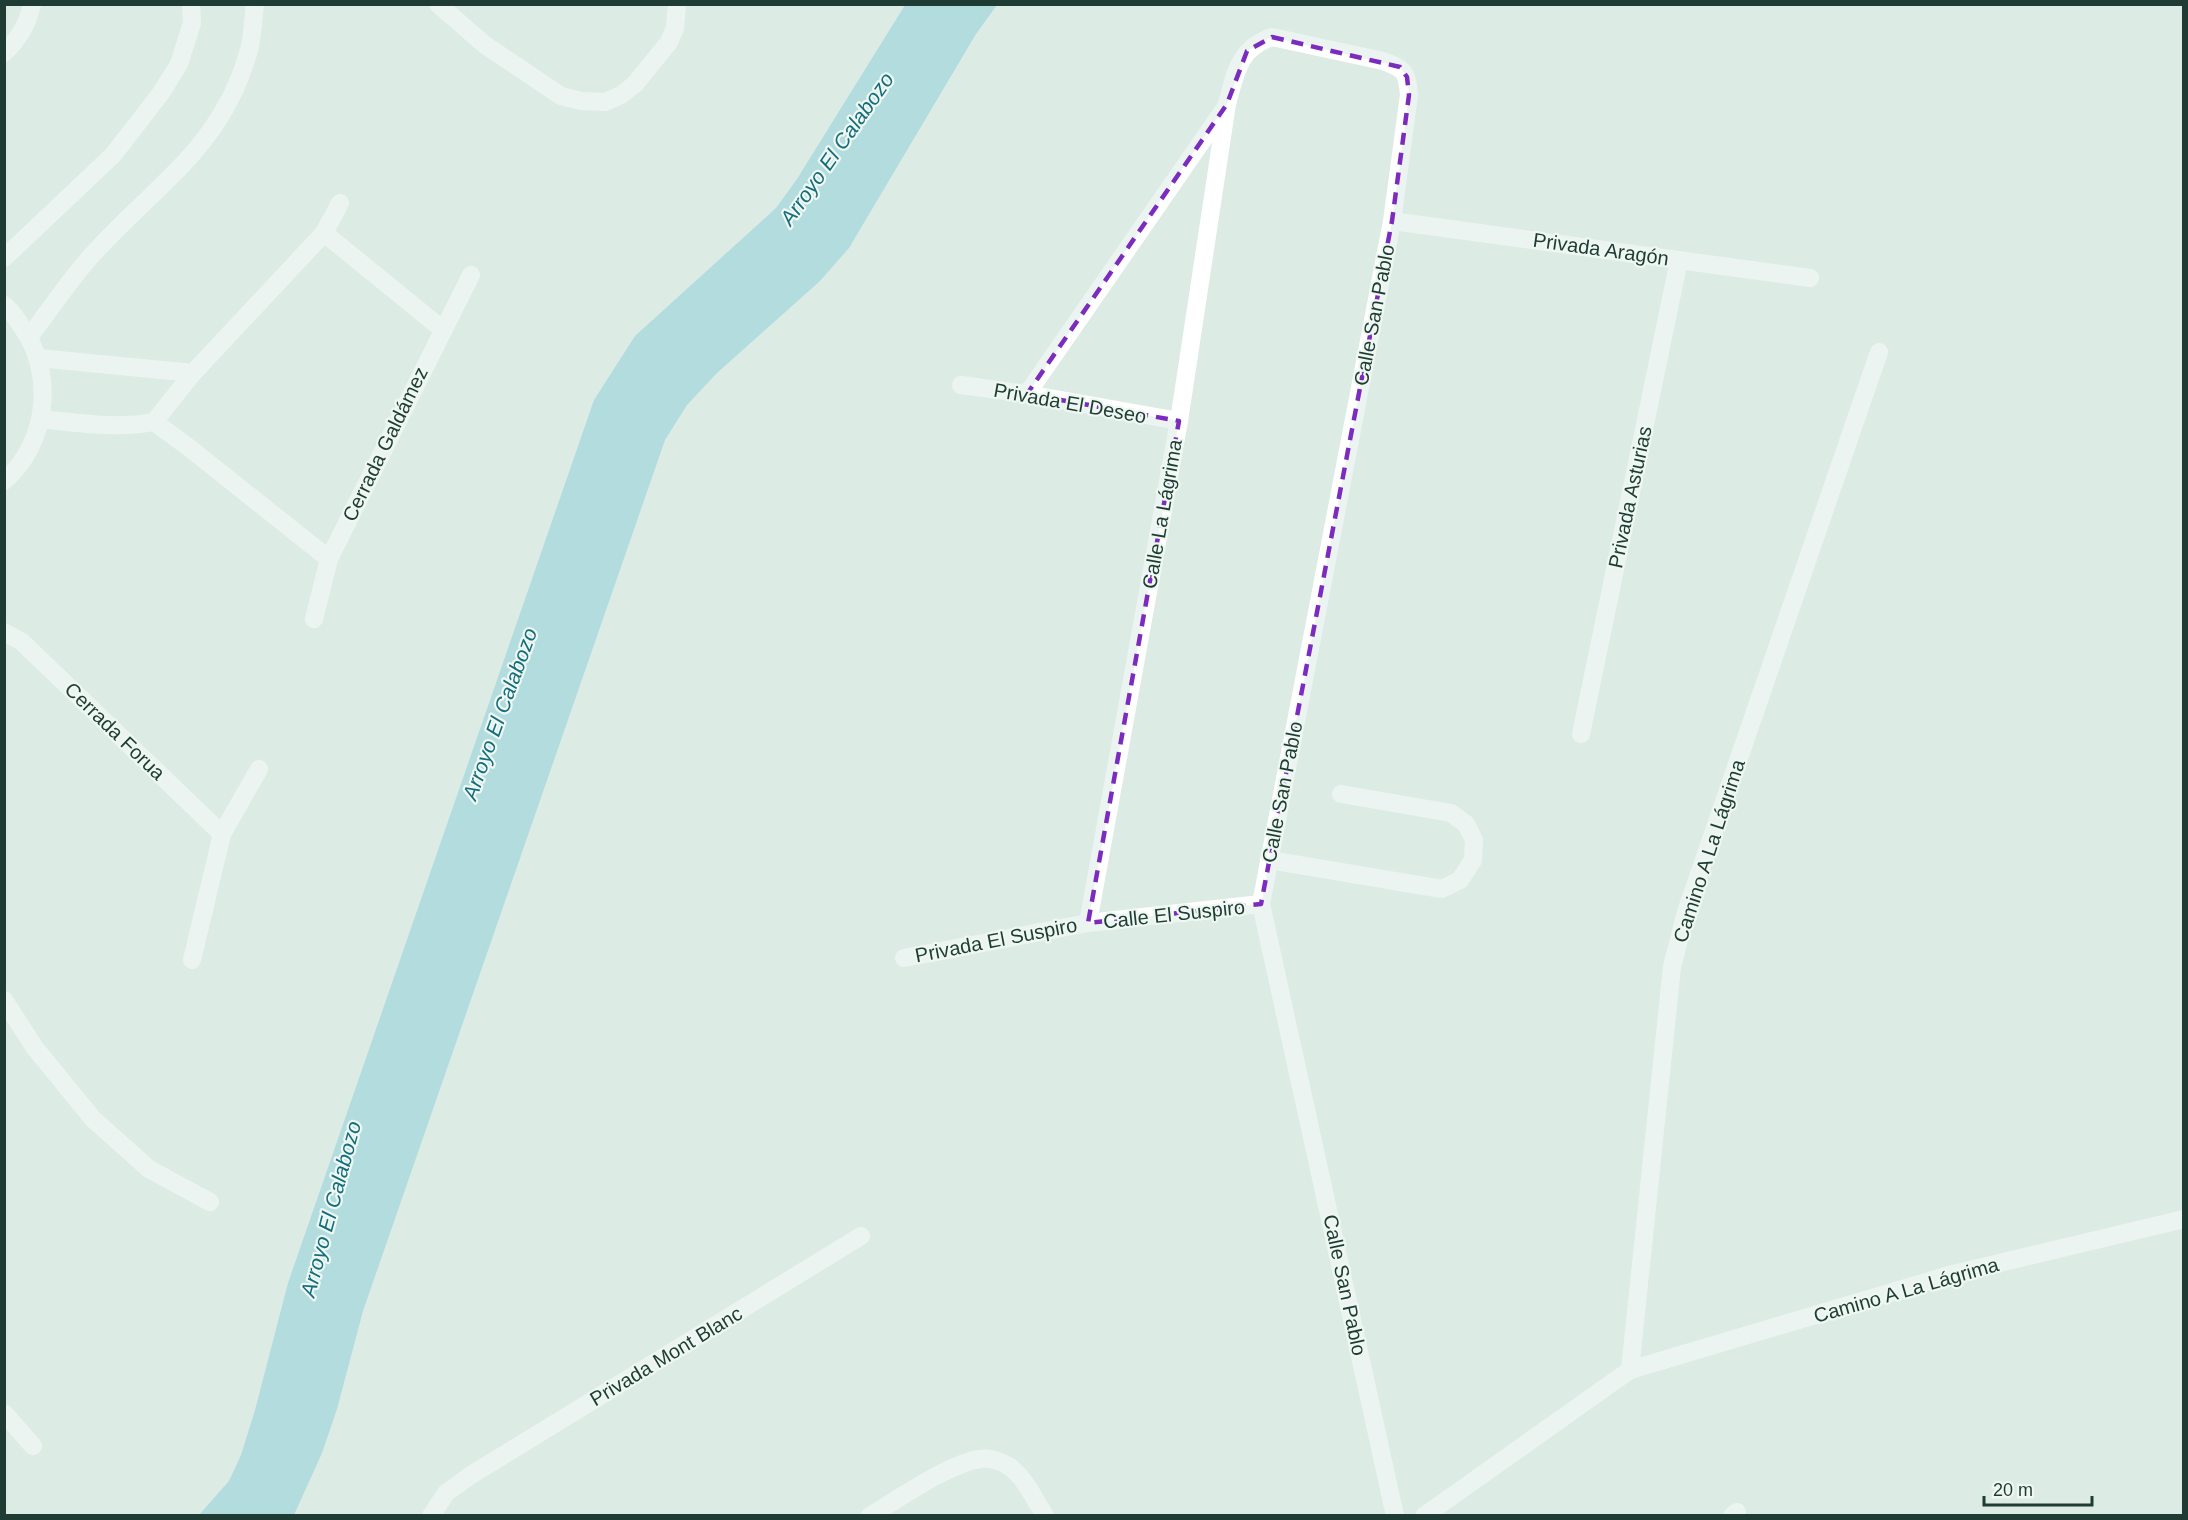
<svg xmlns="http://www.w3.org/2000/svg" width="2188" height="1520" viewBox="0 0 2188 1520" font-family="Arial,sans-serif">
  <style>
    .water { fill: #80cad6 }
    .lines { fill: none; stroke-linecap: round; stroke-linejoin: round }
    .service { stroke: #fff; stroke-width: 18 }
    .minor { stroke: #fff; stroke-width: 18 }
    .marked { fill: none; stroke: #7b2cbf; stroke-width: 4.5; stroke-dasharray: 12 8; stroke-linejoin: round }
    .labels { text-anchor: middle; stroke-width: 4.5; stroke-linejoin: round; paint-order: stroke }
    .street-label { font-size: 20px; fill: #1e3c33; stroke: #eef7f2 }
    .water-label { font-size: 21px; font-style: italic; fill: #136d7c; stroke: #eef7f2 }
  </style>
  <rect width="100%" height="100%" fill="#ddebe5"/>
  <!-- water -->
  <polygon class="water" points="905,5 997,5 976,34 849,248 820,281 717,373 687,405 665,440 363,1311 337,1409 322,1453 294,1515 199,1515 229,1481 241,1455 255,1410 288,1283 594,400 635,336 776,208 797,179"/>
  <g class="lines">
    <!-- service -->
    <g class="service">
      <polyline points="1269,860 1442,889 1460,880 1473,860 1474,840 1466,824 1451,813 1341,794"/>
      <polyline points="1630,1370 1672,967 1686,912 1879,352"/>
    </g>
    <!-- minor -->
    <g class="minor">
      <polyline points="438,4 485,45 561,96 581,101 605,102 621,95 635,84 669,42 675,28 677,4"/>
      <path d="M4,53C19,39 28,24 32,4"/>
      <polyline points="1392,221 1810,278"/>
      <polyline points="324,233 442,329"/>
      <polyline points="4,258 113,155 161,93 179,64 192,23 191,4"/>
      <path d="M4,305C12,311 17,320 22,327C55,373 48,444 4,481"/>
      <path d="M29,337C50,310 70,279 93,254C156,184 222,148 249,50C253,35 253,19 255,4"/>
      <polyline points="38,358 193,373"/>
      <polyline points="961,385 1027,394 1179,421"/>
      <polyline points="1027,394 1225,108"/>
      <path d="M41,419C79,423 116,429 154,422L193,373L324,233L340,203"/>
      <polyline points="154,422 187,446 329,559"/>
      <polyline points="314,619 329,559 471,275"/>
      <polyline points="4,632 22,642 222,834"/>
      <polyline points="1581,734 1679,260"/>
      <path d="M1088,923L1179,421L1227,104C1236,72 1238,49 1272,37L1383,61C1405,69 1407,72 1409,95L1392,221L1261,904L1395,1516"/>
      <polyline points="904,958 1088,923 1261,904"/>
      <polyline points="192,960 222,834 259,769"/>
      <polyline points="4,1000 35,1048 93,1119 149,1169 210,1202"/>
      <polyline points="4,1413 33,1446"/>
      <polyline points="431,1516 446,1493 471,1475 861,1236"/>
      <path d="M870,1516C898,1499 950,1463 980,1459C990,1457 1002,1462 1010,1467C1025,1478 1035,1500 1045,1516"/>
      <polyline points="1424,1516 1630,1370 1953,1274 2184,1219"/>
      <polyline points="1732,1516 1737,1512"/>
    </g>
  </g>
  <!-- marked area -->
  <path d="M0 0H2188V1520H0ZM1272,37L1400,67L1407,77L1409,95L1392,221L1261,904L1088,923L1179,421L1027,394L1227,104L1247,51Z" fill="#ddebe5" fill-opacity=".55" fill-rule="evenodd"/>
  <path class="marked" d="M1272,37L1400,67L1407,77L1409,95L1392,221L1261,904L1088,923L1179,421L1027,394L1227,104L1247,51Z"/>
  <g class="labels">
    <!-- street labels -->
    <g class="street-label">
      <text transform="translate(1601 249) rotate(8)" y="7">Privada Aragón</text>
      <text transform="translate(1374 315) rotate(-79)" y="7">Calle San Pablo</text>
      <text transform="translate(1070 403) rotate(10)" y="7">Privada El Deseo</text>
      <text transform="translate(385 444) rotate(-64)" y="7">Cerrada Galdámez</text>
      <text transform="translate(1630 497) rotate(-78)" y="7">Privada Asturias</text>
      <text transform="translate(1162 514) rotate(-80)" y="7">Calle La Lágrima</text>
      <text transform="translate(115 731) rotate(44)" y="7">Cerrada Forua</text>
      <text transform="translate(1282 792) rotate(-79)" y="7">Calle San Pablo</text>
      <text transform="translate(1709 851) rotate(-72)" y="7">Camino A La Lágrima</text>
      <text transform="translate(1174 914) rotate(-6)" y="7">Calle El Suspiro</text>
      <text transform="translate(996 940) rotate(-11)" y="7">Privada El Suspiro</text>
      <text transform="translate(1345 1285) rotate(78)" y="7">Calle San Pablo</text>
      <text transform="translate(1906 1290) rotate(-16)" y="7">Camino A La Lágrima</text>
      <text transform="translate(666 1356) rotate(-31)" y="7">Privada Mont Blanc</text>
    </g>
    <!-- water labels -->
    <g class="water-label">
      <text transform="translate(837 149) rotate(-55)" y="7">Arroyo El Calabozo</text>
      <text transform="translate(500 714) rotate(-70)" y="7">Arroyo El Calabozo</text>
      <text transform="translate(331 1209) rotate(-75)" y="7">Arroyo El Calabozo</text>
    </g>
  </g>
  <!-- border -->
  <rect width="2188" height="1520" fill="none" stroke="#1e3c33" stroke-width="12"/>
  <!-- scale -->
  <path d="M1984 1496v9h108v-9" fill="none" stroke="#1e3c33" stroke-width="3"/>
  <text x="1993" y="1496" font-size="18" fill="#1e3c33" stroke="#eef7f2" stroke-width="4.5" paint-order="stroke">20 m</text>
</svg>
